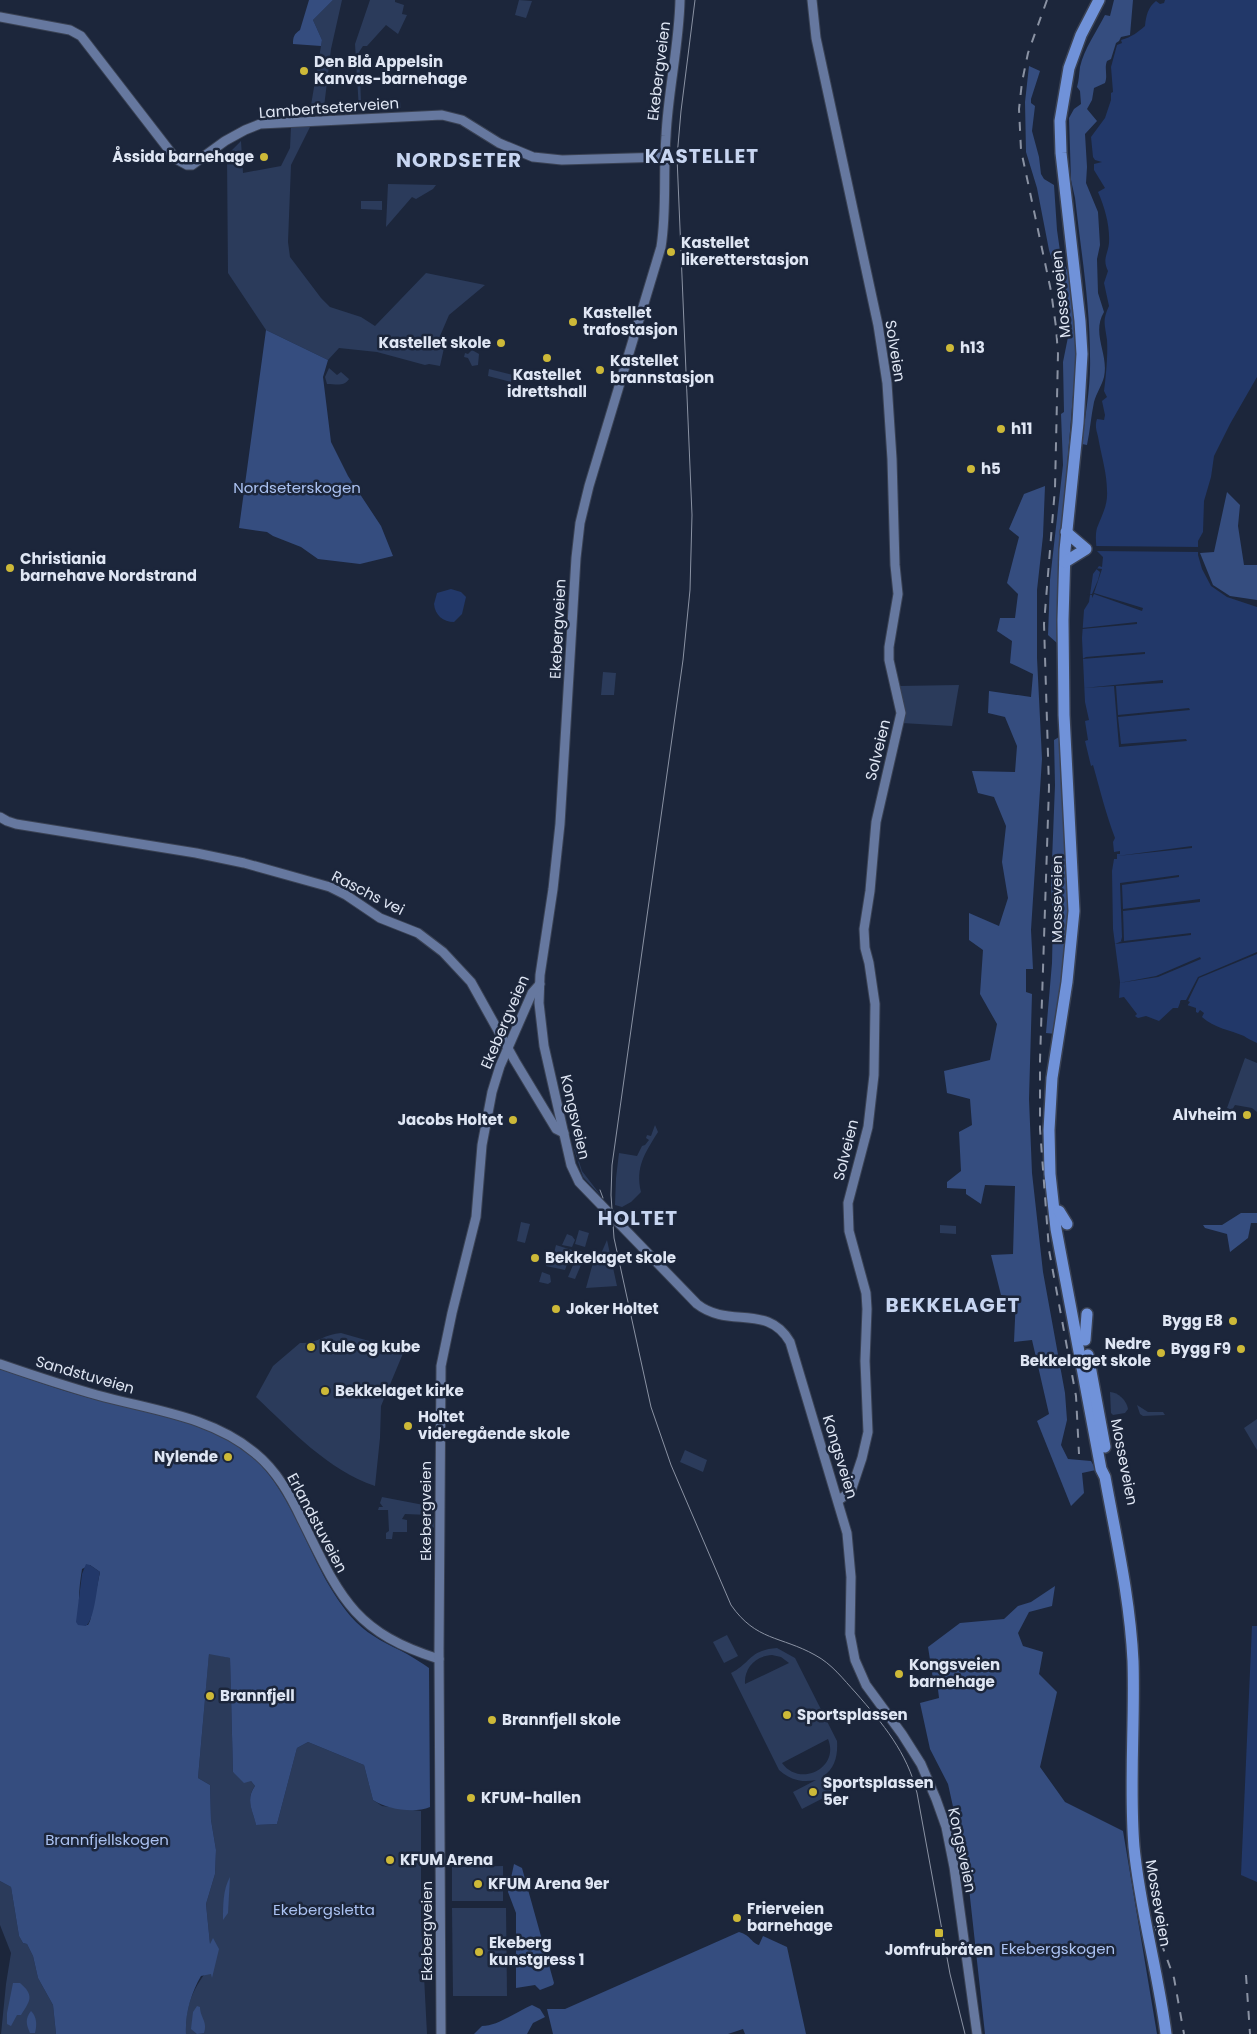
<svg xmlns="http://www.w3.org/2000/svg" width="1257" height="2034" viewBox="0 0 1257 2034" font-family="Poppins,sans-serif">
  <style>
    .green { fill: #2b3b5b; fill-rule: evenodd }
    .forest { fill: #354d7f; fill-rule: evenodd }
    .water { fill: #223869 }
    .pier { fill: #1c263b }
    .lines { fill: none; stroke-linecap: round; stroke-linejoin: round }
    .secondary-casing { stroke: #3a4254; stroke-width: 11 }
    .highway-casing { stroke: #3a4254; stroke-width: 14 }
    .secondary { stroke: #66789f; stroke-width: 9 }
    .highway { stroke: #7092d9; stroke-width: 11 }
    .tram { stroke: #8a92a3; stroke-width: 1 }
    .rail { stroke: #8a92a3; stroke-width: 2; stroke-dasharray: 9 9; stroke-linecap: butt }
    .poi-dot { fill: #cdb938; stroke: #1c263b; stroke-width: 2 }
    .labels { text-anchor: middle; stroke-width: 5; stroke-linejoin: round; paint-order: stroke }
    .poi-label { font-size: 15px; font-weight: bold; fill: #dfe6f4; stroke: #1c263b; text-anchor: start }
    .street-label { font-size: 15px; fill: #dfe6f4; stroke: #1c263b }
    .park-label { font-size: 15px; fill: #abc2f2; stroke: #1c263b }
    .district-label { font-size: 20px; font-weight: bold; letter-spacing: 1px; fill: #c7d5f1; stroke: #1c263b }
  </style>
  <rect width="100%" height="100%" fill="#1c263b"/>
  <!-- green -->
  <g class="green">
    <polygon points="333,0 342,0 331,49 324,107 320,113 310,111 322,40 313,20"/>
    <polygon points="370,0 395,0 395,2 404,5 402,14 407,15 398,34 386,25 367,46 363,46 359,52 361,102 400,101 401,108 359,110 355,44"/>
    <polygon points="519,0 532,1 526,18 515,15"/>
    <polygon points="291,127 310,127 291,165 288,242 290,257 321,298 330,307 361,317 375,326 426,273 485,285 449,315 440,336 446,339 440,366 429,364 425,365 377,352 339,348 328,360 266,330 228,273 227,155 241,141 243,173 281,166 290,148"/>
    <polygon points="388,184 436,185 433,189 416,199 412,197 386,227"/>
    <polygon points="361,201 382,201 382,210 361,209"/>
    <polygon points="472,350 479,354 478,365 472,366 468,358 464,357 465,353 468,354"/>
    <path d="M329,368L337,375L341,372L349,379C344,387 336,384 327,384L325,377Z"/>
    <polygon points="489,369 513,375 511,382 488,376"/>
    <polygon points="603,672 616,673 614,695 601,695"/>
    <polygon points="959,685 952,726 902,723 898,686"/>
    <polygon points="1245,1058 1257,1063 1257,1112 1252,1108 1235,1105 1232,1110 1227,1108"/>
    <path d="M655,1125L658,1132C645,1153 635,1167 641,1192L631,1202L622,1207L615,1205L616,1178L619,1153L637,1156L642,1146L645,1145L649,1140L646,1138L647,1135L651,1136Z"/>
    <polygon points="574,1149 575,1149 582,1171 602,1197 583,1177"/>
    <polygon points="521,1222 530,1224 525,1243 517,1241"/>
    <polygon points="940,1225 956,1226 956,1234 940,1233"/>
    <polygon points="579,1230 589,1233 585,1247 575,1244"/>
    <polygon points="567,1234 572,1236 575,1240 572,1247 562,1245"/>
    <polygon points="607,1240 617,1286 586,1288 594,1259 600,1256"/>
    <polygon points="556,1245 572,1250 565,1270 546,1266 550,1252 554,1253"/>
    <polygon points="579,1251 586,1253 575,1279 568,1277"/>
    <polygon points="542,1272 550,1275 551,1282 548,1284 539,1282"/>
    <path d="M341,1333L404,1351L381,1406L380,1438L375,1486C328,1470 291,1430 256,1397L273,1366L300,1343C316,1344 325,1334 341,1333Z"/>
    <path d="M1110,1392C1118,1392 1127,1401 1128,1409L1125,1413L1113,1415L1111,1413Z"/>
    <polygon points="1137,1405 1148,1412 1163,1412 1165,1415 1143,1416 1140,1414"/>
    <polygon points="1257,1419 1257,1450 1244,1428"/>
    <polygon points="685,1450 707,1460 703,1472 680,1462"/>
    <polygon points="382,1497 429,1506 433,1510 434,1528 432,1526 432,1519 429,1515 405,1514 402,1519 407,1520 407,1532 393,1532 392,1539 386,1539 386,1533 389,1531 388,1510 378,1510 379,1507 383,1507 380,1503"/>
    <polygon points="727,1635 738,1656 724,1663 713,1642"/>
    <path d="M777,1648L795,1658L837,1741C838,1755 835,1769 823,1776H824L833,1793L802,1809L793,1792L816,1780C802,1783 790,1780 779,1770L731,1673C751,1663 749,1650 777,1648ZM772,1655L781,1657L789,1663L745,1684C744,1668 755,1656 772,1655ZM828,1739C840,1768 800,1788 782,1763Z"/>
    <path d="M209,1653L230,1658L233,1772L251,1781L255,1786C245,1799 253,1811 256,1825L277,1824L297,1748L308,1742L364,1765L373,1800L382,1806L421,1811V1918L427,2034H186C185,2003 195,1983 216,1961L210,1944L206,1904L215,1874L216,1850L211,1820L210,1785L198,1778Z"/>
    <polygon points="503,1866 503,1901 452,1901 452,1867"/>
    <polygon points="0,1881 11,1887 19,1936 23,1943 27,1944 33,1956 38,1978 53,2005 56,2034 1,2034 6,1984 11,1953 0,1925"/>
    <polygon points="452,1908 506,1908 507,1996 453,1996"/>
  </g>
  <!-- forest -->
  <g class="forest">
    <path d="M309,0H333L313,20L322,40L321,46L293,44C293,37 294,34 300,30Z"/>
    <path d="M1114,0H1133L1130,35L1121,37L1119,41L1116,43L1111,59L1107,61C1104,69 1108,75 1105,83L1094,88L1092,100L1087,109L1097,121L1085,134L1087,167L1086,183L1098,212L1100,245L1097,259L1098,293L1104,312C1091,334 1109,354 1104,377C1102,385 1096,394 1094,402C1091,416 1090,431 1087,445L1082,444C1085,415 1091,387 1090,357C1090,304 1081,251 1075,198L1071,180L1069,118L1074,109L1081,104L1080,91L1077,87C1079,80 1079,74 1080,67C1084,49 1097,31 1105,15L1110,16Z"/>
    <polygon points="1029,66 1040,71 1031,99 1031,103 1035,106 1032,131 1039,157 1041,174 1044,179 1054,185 1057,230 1061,258 1068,272 1074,312 1077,348 1060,550 1057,643 1048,635 1050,580 1063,465 1061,414 1064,412 1063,362 1069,332 1065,289 1058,279 1049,250 1037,188 1026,152 1025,102"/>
    <polygon points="266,330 328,360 323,377 331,442 348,476 381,526 393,556 360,564 318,559 301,547 273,536 267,532 239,528"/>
    <polygon points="1045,486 1043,536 1037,590 1037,658 1042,759 1031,930 1033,969 1026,969 1026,992 1032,994 1029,1099 1032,1173 1043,1272 1065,1393 1067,1420 1061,1445 1068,1459 1091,1461 1096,1470 1082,1473 1084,1493 1071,1506 1037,1421 1049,1414 1032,1340 1014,1342 1016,1297 1001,1295 991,1255 1013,1254 1015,1186 985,1185 981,1204 966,1194 966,1189 947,1188 947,1182 961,1171 959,1132 972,1125 970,1099 947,1093 944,1071 990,1060 997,1024 980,994 983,950 969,940 969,913 999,926 1008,898 1002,862 1006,826 994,797 978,793 972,771 1015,772 1017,746 1005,717 988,713 989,691 1031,697 1033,674 1010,663 1012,641 997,631 1000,618 1015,618 1018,594 1007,583 1019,537 1009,529 1024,494"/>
    <polygon points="1227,492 1240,505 1238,526 1244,565 1257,565 1257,600 1230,596 1213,585 1200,553 1214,552"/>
    <polygon points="1059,737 1065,810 1064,832 1071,900 1056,1034 1046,1033 1052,963 1053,918 1051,886 1055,785 1054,740"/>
    <polygon points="1241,1213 1257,1213 1257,1223 1251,1223 1248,1238 1230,1252 1227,1234 1205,1228 1203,1225 1222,1225"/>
    <path d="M0,1369C29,1379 57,1389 86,1397C138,1412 216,1420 255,1459C301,1504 311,1575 356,1622C371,1637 388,1644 407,1654C414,1658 422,1663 429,1668L430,1807C414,1814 387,1809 373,1800L364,1765L308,1742L297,1748L277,1824L256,1825C253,1811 245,1800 255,1786L251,1781L244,1783L233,1772L230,1658L209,1654L198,1778L210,1785L211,1820L216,1850L215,1874L206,1904L210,1944L213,1938L219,1949L212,1978L211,1974L201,1976C191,1993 185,2014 186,2034H56L53,2005L38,1978L33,1956L27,1944L23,1943L19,1936L11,1887L0,1881ZM90,1565L100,1572L90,1621L88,1625H82C77,1606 79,1588 82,1569Z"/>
    <polygon points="1055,1586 1052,1606 1029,1612 1018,1633 1023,1646 1043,1652 1039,1674 1057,1692 1040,1767 1065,1802 1123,1831 1157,2034 985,2034 967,1870 948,1784 930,1749 920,1703 939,1698 937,1681 933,1679 928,1647 960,1623 1004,1619 1018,1606 1031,1602"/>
    <polygon points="514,1864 522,1868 554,1983 553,1985 540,1990 535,1985 516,1988 516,1913 508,1892"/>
    <path d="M230,1877L228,1913L223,1920C223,1905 223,1889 230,1877Z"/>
    <path d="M739,1932C752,1936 750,1942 759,1945L763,1936L787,1947L806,2034H745L743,2029L728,2034H553L547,2009H565Z"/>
    <path d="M13,1983H20C34,1995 31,2000 21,2015H17L11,2026L7,2024V2013Z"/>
    <path d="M532,2005L540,2009L545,2017L533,2023L527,2034H474L482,2026C498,2026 516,2012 532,2005Z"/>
    <path d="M197,2006L200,2007C200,2017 208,2022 204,2033L197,2034L191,2029L193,2012Z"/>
    <path d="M31,2011C37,2017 37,2025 35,2033H30C26,2024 25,2019 31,2011Z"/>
  </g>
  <!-- water -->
  <g class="water">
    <path d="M1165,0H1257V377L1230,424L1214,456L1211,477L1204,501L1203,532L1198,541V555L1202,569L1211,586L1227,597L1257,607V1043C1252,1041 1247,1038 1244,1036C1230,1030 1214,1028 1202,1017L1204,1013L1200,1010L1198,1013L1196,1012V1008L1187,1005L1185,1001L1181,1000L1178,1008H1173L1159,1021L1146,1016L1138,1018L1135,1016L1137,1014L1124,997L1119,998L1120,982L1113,929L1112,871L1114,859H1117V854H1120V851L1114,852L1113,842L1115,838C1106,814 1100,790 1093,765L1091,766L1085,741L1088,740L1085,721L1089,720L1085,702L1082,638L1084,610L1089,602L1093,574L1099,566L1102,567L1103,557L1097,551C1096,544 1095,535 1097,528C1102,515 1108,505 1107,491C1107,474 1102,458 1099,442C1098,433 1094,428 1097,419L1104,420L1105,415L1102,401L1107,397L1104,391C1106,376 1108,354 1107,340C1105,324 1102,321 1109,306L1104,283L1108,271C1102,259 1108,254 1109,243C1110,226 1105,208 1098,192L1105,188L1094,170V164L1102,162L1095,160L1093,157L1091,137L1105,118L1111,100V93L1113,92L1111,67L1117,45L1122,43L1121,40C1132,37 1138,32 1145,26C1146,16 1148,7 1156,1L1160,4L1164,3Z"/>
    <path d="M451,589L461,592L466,597L462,614L454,622C443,622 435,615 434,604L437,593Z"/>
    <path d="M86,1564L90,1565L100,1572C97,1584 95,1619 86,1626L78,1625L76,1622L82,1574Z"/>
    <polygon points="1252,1626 1257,1626 1257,1882 1241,1875"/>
  </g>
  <!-- pier -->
  <g class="pier">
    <polygon points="1094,546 1201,547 1201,552 1094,551"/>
    <polygon points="1095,568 1102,569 1094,593 1143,608 1142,611 1094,594 1092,598 1092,595 1087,594 1092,594 1098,580 1100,572"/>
    <polygon points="1137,622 1137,624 1082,629 1082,628"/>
    <polygon points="1145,652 1145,654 1082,659 1086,657"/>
    <polygon points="1163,680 1163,683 1116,686 1118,715 1189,708 1190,710 1118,717 1121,744 1186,739 1187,741 1119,747 1114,686 1084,688"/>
    <polygon points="1192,846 1192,848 1117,856"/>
    <polygon points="1179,875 1179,877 1122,885 1123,909 1200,899 1200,902 1123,911 1124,941 1191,933 1191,935 1115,944 1122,941 1121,941 1122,937 1120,883"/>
    <polygon points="1257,952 1257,954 1199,978 1188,1001 1190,1002 1187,1006 1180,1002 1181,1000 1186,1000 1198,977"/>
    <polygon points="1200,957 1201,959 1158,977 1119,983 1156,976"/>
  </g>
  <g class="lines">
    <!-- secondary casing -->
    <g class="secondary-casing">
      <g id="secondary">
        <path d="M680,0C679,46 668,91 666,136C663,173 667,210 661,247L589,486L580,523L576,558L560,824L553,889L540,975L539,1003L544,1046L571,1165L579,1182L697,1304C729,1329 768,1303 790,1342L847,1533L851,1577L850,1634L855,1660L866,1685L902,1734L921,1764L936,1799L946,1827L954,1867L977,2034"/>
        <polyline points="812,0 816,38 878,325 887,383 892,459 895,565 898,594 889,647 889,660 901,713 876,822 870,891 864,929 865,948 869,963 875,1004 874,1075 868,1127 848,1203 849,1231 866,1293 867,1309 865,1361 868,1432 862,1458 851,1491 839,1500"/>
        <polyline points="0,17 70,30 81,36 176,159 187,165 192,165 225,141 245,130 260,124 442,115 462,120 499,143 533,157 562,160 665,157"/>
        <polyline points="0,817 7,821 16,824 196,853 244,863 330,887 346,895 380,918 418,933 443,952 471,982 515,1061 556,1129 564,1133"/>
        <path d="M0,1364C32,1375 65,1386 97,1395C151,1410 211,1416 255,1453C277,1471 290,1495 302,1520C340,1597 353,1632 439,1659"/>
        <polyline points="441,2034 439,1650 441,1366 452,1313 476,1217 482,1145 492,1092 500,1066 532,993 540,984"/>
      </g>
    </g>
    <!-- highway casing -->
    <g class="highway-casing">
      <g id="highway">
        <path d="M1099,0L1081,35L1069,68L1060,121L1061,153L1080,321L1082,354L1078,423L1065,550L1063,620L1064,715L1074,911L1067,982L1052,1078L1049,1130L1050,1174L1056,1229L1101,1469L1105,1477C1116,1538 1130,1598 1133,1661C1135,1723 1129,1785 1134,1847C1140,1910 1158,1971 1166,2034"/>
        <polyline points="1065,562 1086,549 1066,532"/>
        <polyline points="1059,1211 1067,1224"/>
        <polyline points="1085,1340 1087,1314"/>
        <polyline points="1088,1355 1105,1447"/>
      </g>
    </g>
    <!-- secondary -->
    <use href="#secondary" class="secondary"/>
    <!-- highway -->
    <use href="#highway" class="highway"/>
    <!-- tram -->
    <g class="tram">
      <path d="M695,0L681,111L677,157L692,515L690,590L683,660L612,1165L611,1195L614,1238L651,1407L671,1465L731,1605C756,1641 781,1636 815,1655C832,1664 843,1679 856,1693C883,1724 907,1752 917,1793L950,1974L965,2034"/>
      <polyline points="600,1190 603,1198"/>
    </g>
    <!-- rail -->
    <g class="rail">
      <polyline points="1047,0 1028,53 1022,82 1019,109 1021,150 1051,291 1056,327 1058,354 1055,488 1044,624 1049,787 1040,1060 1040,1129 1049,1250 1076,1396 1079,1454"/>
      <polyline points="1155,1926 1174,1978 1184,2034"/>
      <polyline points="1246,1975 1250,2034"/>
    </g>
  </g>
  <!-- markers -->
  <g class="poi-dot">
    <circle cx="304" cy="71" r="5"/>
    <circle cx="264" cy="157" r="5"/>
    <circle cx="671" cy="252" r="5"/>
    <circle cx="573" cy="322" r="5"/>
    <circle cx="501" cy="343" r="5"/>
    <circle cx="950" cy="348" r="5"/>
    <circle cx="547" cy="358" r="5"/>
    <circle cx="600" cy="370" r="5"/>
    <circle cx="1001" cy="429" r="5"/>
    <circle cx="971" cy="469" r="5"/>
    <circle cx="10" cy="568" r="5"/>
    <circle cx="1247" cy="1115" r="5"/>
    <circle cx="513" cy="1120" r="5"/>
    <circle cx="535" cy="1258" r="5"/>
    <circle cx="556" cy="1309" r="5"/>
    <circle cx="1233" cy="1321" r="5"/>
    <circle cx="311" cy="1347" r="5"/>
    <circle cx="1241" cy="1349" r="5"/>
    <circle cx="1161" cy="1353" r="5"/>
    <circle cx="325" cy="1391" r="5"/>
    <circle cx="408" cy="1426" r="5"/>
    <circle cx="228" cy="1457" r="5"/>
    <circle cx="899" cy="1674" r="5"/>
    <circle cx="210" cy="1696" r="5"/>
    <circle cx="787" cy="1715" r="5"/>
    <circle cx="492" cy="1720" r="5"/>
    <circle cx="813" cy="1792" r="5"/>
    <circle cx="471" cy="1798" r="5"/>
    <circle cx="390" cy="1860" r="5"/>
    <circle cx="478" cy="1884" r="5"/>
    <circle cx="737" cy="1918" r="5"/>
    <rect x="934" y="1928" width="10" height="10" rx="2.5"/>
    <circle cx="479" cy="1952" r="5"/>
  </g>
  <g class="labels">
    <!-- poi labels -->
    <g class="poi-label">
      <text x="314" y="67">Den Blå Appelsin<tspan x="314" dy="17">Kanvas-barnehage</tspan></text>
      <text x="254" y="162" text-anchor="end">Åssida barnehage</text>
      <text x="681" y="248">Kastellet<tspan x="681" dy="17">likeretterstasjon</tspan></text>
      <text x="583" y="318">Kastellet<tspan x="583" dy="17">trafostasjon</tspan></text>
      <text x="491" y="348" text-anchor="end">Kastellet skole</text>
      <text x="960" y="353">h13</text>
      <text x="610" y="366">Kastellet<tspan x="610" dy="17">brannstasjon</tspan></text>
      <text x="547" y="380" text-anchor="middle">Kastellet<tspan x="547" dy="17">idrettshall</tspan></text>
      <text x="1011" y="434">h11</text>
      <text x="981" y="474">h5</text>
      <text x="20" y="564">Christiania<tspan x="20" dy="17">barnehave Nordstrand</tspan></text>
      <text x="1237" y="1120" text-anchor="end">Alvheim</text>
      <text x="503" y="1125" text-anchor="end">Jacobs Holtet</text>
      <text x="545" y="1263">Bekkelaget skole</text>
      <text x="566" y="1314">Joker Holtet</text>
      <text x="1223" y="1326" text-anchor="end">Bygg E8</text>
      <text x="1151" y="1349" text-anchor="end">Nedre<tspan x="1151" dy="17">Bekkelaget skole</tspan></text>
      <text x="321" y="1352">Kule og kube</text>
      <text x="1231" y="1354" text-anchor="end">Bygg F9</text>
      <text x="335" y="1396">Bekkelaget kirke</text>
      <text x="418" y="1422">Holtet<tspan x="418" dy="17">videregående skole</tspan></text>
      <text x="218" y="1462" text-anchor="end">Nylende</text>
      <text x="909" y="1670">Kongsveien<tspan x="909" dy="17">barnehage</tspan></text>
      <text x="220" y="1701">Brannfjell</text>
      <text x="797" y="1720">Sportsplassen</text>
      <text x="502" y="1725">Brannfjell skole</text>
      <text x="823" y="1788">Sportsplassen<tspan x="823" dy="17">5er</tspan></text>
      <text x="481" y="1803">KFUM-hallen</text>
      <text x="400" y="1865">KFUM Arena</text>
      <text x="488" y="1889">KFUM Arena 9er</text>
      <text x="747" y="1914">Frierveien<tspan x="747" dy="17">barnehage</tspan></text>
      <text x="489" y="1948">Ekeberg<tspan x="489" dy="17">kunstgress 1</tspan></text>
      <text x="939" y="1955" text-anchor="middle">Jomfrubråten</text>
    </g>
    <!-- street labels -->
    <g class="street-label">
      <text transform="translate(659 71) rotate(-83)" y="5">Ekebergveien</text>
      <text transform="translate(329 108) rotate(-4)" y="5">Lambertseterveien</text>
      <text transform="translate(1061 294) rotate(-96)" y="5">Mosseveien</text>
      <text transform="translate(895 351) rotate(81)" y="5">Solveien</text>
      <text transform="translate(558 629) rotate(-87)" y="5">Ekebergveien</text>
      <text transform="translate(878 750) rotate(-76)" y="5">Solveien</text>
      <text transform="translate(368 893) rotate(27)" y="5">Raschs vei</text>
      <text transform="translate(1057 899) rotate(-90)" y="5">Mosseveien</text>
      <text transform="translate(505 1022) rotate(-67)" y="5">Ekebergveien</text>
      <text transform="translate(575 1117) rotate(77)" y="5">Kongsveien</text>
      <text transform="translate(846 1150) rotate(-76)" y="5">Solveien</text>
      <text transform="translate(85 1375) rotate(16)" y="5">Sandstuveien</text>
      <text transform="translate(840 1457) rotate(73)" y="5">Kongsveien</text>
      <text transform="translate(1124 1462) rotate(79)" y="5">Mosseveien</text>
      <text transform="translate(426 1511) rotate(-90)" y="5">Ekebergveien</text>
      <text transform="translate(317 1523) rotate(62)" y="5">Erlandstuveien</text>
      <text transform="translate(962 1850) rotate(78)" y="5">Kongsveien</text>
      <text transform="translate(1158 1903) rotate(80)" y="5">Mosseveien</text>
      <text transform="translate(427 1931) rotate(-90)" y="5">Ekebergveien</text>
    </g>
    <!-- park labels -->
    <g class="park-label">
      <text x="297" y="493">Nordseterskogen</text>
      <text x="107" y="1845">Brannfjellskogen</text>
      <text x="324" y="1915">Ekebergsletta</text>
      <text x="1058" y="1954">Ekebergskogen</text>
    </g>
    <!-- district labels -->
    <g class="district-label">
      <text x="702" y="163">KASTELLET</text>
      <text x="459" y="167">NORDSETER</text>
      <text x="638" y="1225">HOLTET</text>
      <text x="953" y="1312">BEKKELAGET</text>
    </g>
  </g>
</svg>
